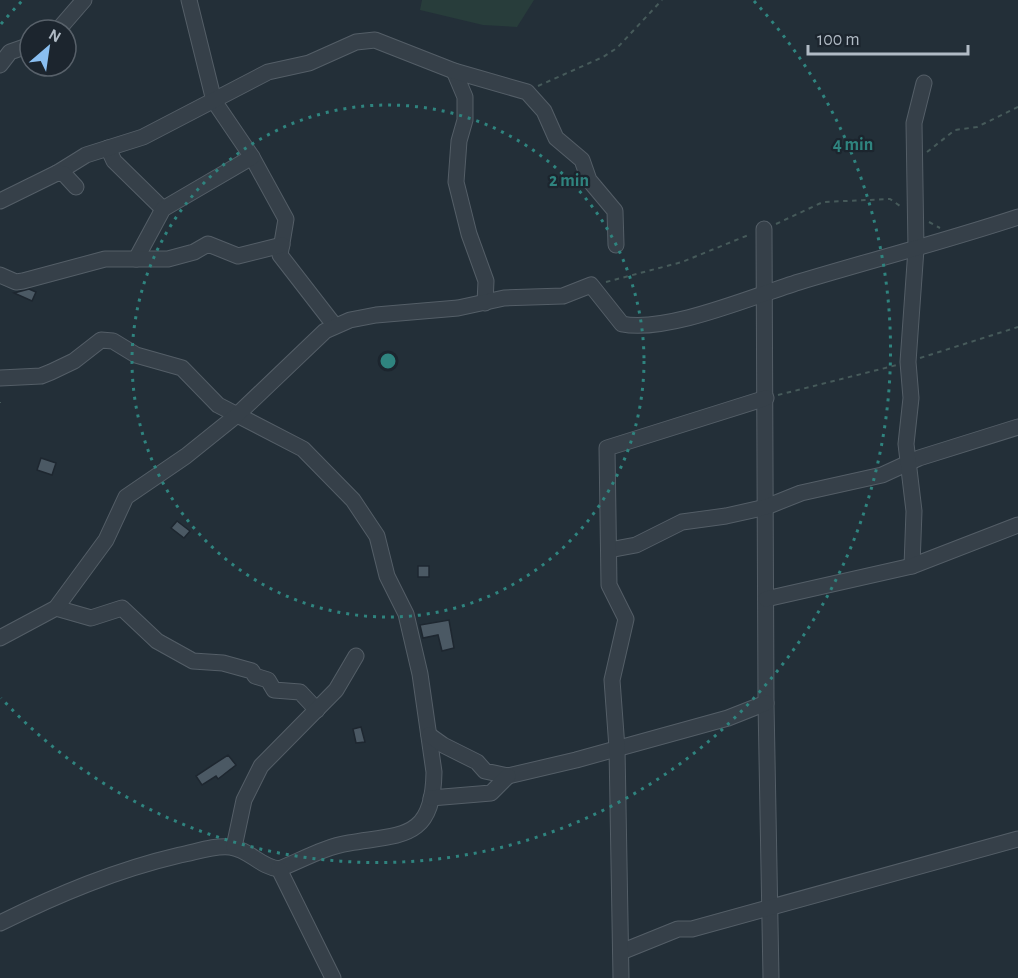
<svg xmlns="http://www.w3.org/2000/svg" width="1018" height="978" viewBox="0 0 1018 978" font-family="'Alegreya Sans',sans-serif">
  <style>
    .green { fill: #283d3b }
    .building { fill: #4b5964; stroke: #1e2730; stroke-width: 1.5 }
    .lines { fill: none; stroke-linecap: round; stroke-linejoin: round }
    .minor-casing { stroke: #545e67; stroke-width: 17 }
    .path { stroke: #465a5a; stroke-width: 2; stroke-dasharray: 4.5 4.5; stroke-linecap: butt }
    .minor { stroke: #364049; stroke-width: 15 }
    .ring { fill: none; stroke: #2f847f; stroke-width: 3; stroke-dasharray: 3 6 }
    .centre { fill: #2f847f; stroke: #1c252e; stroke-width: 3 }
    .ring-label { font-size: 18px; text-anchor: middle; font-weight: bold; fill: #2f847f; stroke: #1c252e; stroke-width: 4.5; stroke-linejoin: round; paint-order: stroke }
  </style>
  <rect width="100%" height="100%" fill="#232f38"/>
  <!-- green -->
  <polygon class="green" points="422,0 534,0 517,27 483,25 420,10"/>
  <!-- building -->
  <g class="building">
    <polygon points="29,289 36,292 32,301 14,293"/>
    <polygon points="41,458 56,463 52,475 37,470"/>
    <polygon points="177,521 190,531 184,538 171,528"/>
    <rect x="418" y="566" width="11" height="11"/>
    <polygon points="449,620 454,648 442,651 438,635 423,638 420,625"/>
    <polygon points="361,727 365,742 356,743 353,729"/>
    <polygon points="228,755 236,765 218,779 216,776 202,785 196,776"/>
  </g>
  <g class="lines">
    <!-- minor casing -->
    <g class="minor-casing">
      <g id="minor">
        <polyline points="189,0 214,101 252,157 286,219 280,255 335,326"/>
        <polyline points="58,30 84,0"/>
        <polyline points="0,65 10,52 30,45"/>
        <polyline points="454,71 465,97 465,120 459,141 456,182 469,234 486,281 485,303"/>
        <polyline points="108,148 114,161 163,209"/>
        <polyline points="57,173 86,155 143,137 268,72 309,63 356,42 375,40 454,71 527,92 544,111 556,138 582,160 589,180 615,211 616,245"/>
        <polyline points="0,201 57,173 64,174 76,187"/>
        <polyline points="764,229 766,703 771,978"/>
        <polyline points="136,259 163,209 252,157"/>
        <polyline points="0,275 16,282 23,281 105,259 168,259 194,252 208,244 238,256 282,245"/>
        <path d="M0,378L41,376L51,372L74,361L101,340L113,341L136,355L182,368L218,405L303,449L353,500L377,536L387,576L406,614L420,674L434,772C433,840 402,834 349,843C324,847 302,860 279,869C260,867 249,849 230,847C214,845 196,852 180,855C116,870 59,894 0,923"/>
        <polyline points="609,550 636,545 682,522 726,516 766,507 801,493 882,475 919,458 1018,427"/>
        <polyline points="912,566 914,511 906,444 911,398 908,362 916,249 914,123 924,83"/>
        <polyline points="766,599 912,566 1018,525"/>
        <polyline points="56,608 91,618 122,608 157,641 193,661 223,663 252,671 255,676 268,680 274,690 300,692 317,710"/>
        <path d="M0,638L56,608L106,540L126,497L186,456L237,415L325,331L350,320L376,315L458,308L504,298L563,296L591,285L622,324C668,333 753,296 799,282C872,260 945,241 1018,217"/>
        <polyline points="429,735 443,745 477,762 485,771 508,776 576,760 728,718 766,703"/>
        <polyline points="431,798 491,793 508,776"/>
        <polyline points="234,847 244,800 261,766 336,690 356,656"/>
        <polyline points="279,869 333,978"/>
        <polyline points="621,952 678,929 692,929 1018,839"/>
        <polyline points="621,978 617,748 612,680 626,619 609,585 607,448 766,398"/>
      </g>
    </g>
    <!-- path -->
    <g class="path">
      <polyline points="538,86 603,57 617,48 662,0"/>
      <polyline points="927,152 955,130 977,127 1018,107"/>
      <polyline points="929,222 940,228"/>
      <polyline points="776,224 823,202 890,199 903,208"/>
      <polyline points="606,282 682,262 751,234"/>
      <polyline points="920,358 1018,327"/>
      <polyline points="778,395 897,365"/>
      <polyline points="0,402 0,403"/>
    </g>
    <!-- minor -->
    <use href="#minor" class="minor"/>
  </g>
  <!-- distance rings -->
  <g class="ring">
    <circle cx="388" cy="361" r="256"/>
    <path d="M1 24A513 513 0 0 1 22 1M754 1A513 513 0 1 1 1 698"/>
  </g>
  <circle cx="388" cy="361" r="9" class="centre"/>
  <g class="ring-label">
    <text x="853" y="150">4 min</text>
    <text x="569" y="186">2 min</text>
  </g>
  <!-- north arrow -->
  <g transform="translate(48 48) rotate(29)"><circle r="28" fill="#1c252e" stroke="#58616a" stroke-width="1.5"/>
  <path d="M0-4.5L10 22L0 15L-10 22Z" fill="#8abff1"/>
  <text y="-9" font-size="16" font-weight="bold" text-anchor="middle" fill="#b1bbc5">N</text>
  </g>
  <!-- scale -->
  <path d="M808 45v9h160v-9" fill="none" stroke="#b1bbc5" stroke-width="3"/>
  <text x="817" y="45" font-size="18" fill="#b1bbc5" stroke="#1c252e" stroke-width="4.5" paint-order="stroke">100 m</text>
</svg>
